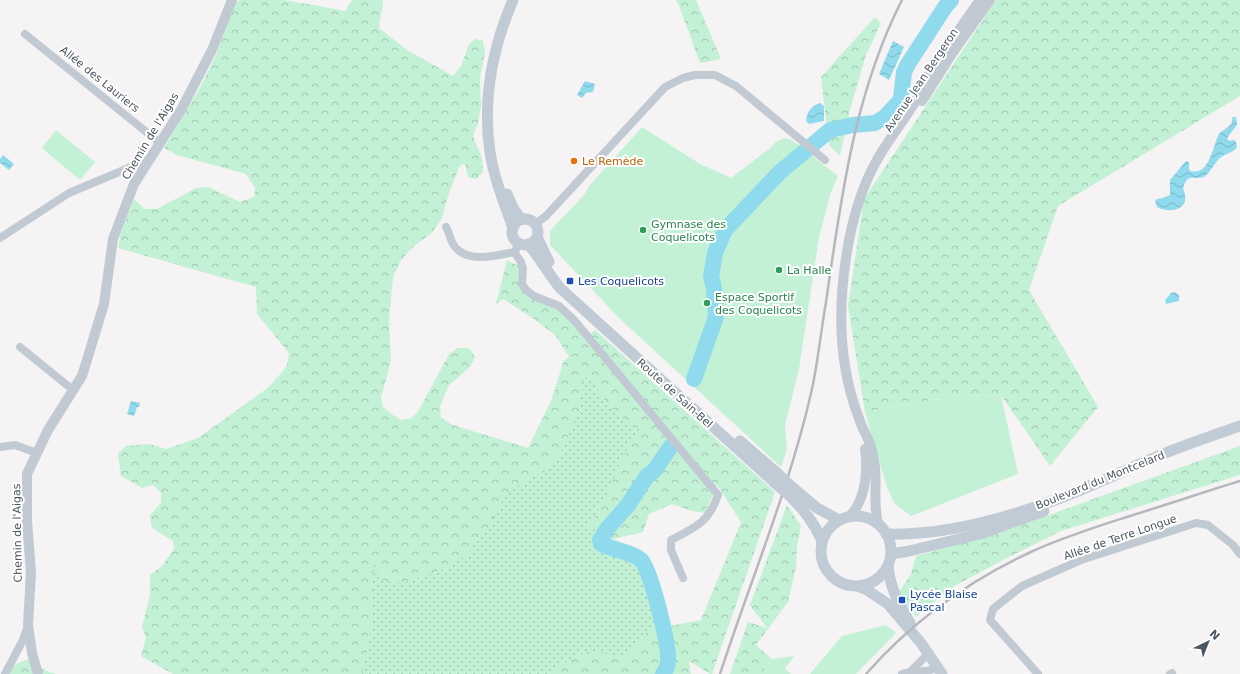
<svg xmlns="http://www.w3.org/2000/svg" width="1240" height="674" viewBox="0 0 1240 674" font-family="'DejaVu Sans',sans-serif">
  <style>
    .grass { fill: url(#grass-dots) }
    .forest { fill: url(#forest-crowns) }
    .garden { fill: #c3f1d5 }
    .water { fill: url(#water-waves) }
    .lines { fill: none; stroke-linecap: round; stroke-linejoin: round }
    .river { stroke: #90daee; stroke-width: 16 }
    .minor { stroke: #c1cad2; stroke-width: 8 }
    .tertiary { stroke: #c1cad2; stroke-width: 10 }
    .secondary { stroke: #c1cbd6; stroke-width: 11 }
    .rail { stroke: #b5b8bd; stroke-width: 2.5 }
    .secondary-bridge { stroke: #c1cbd6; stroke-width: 11 }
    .food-dot { fill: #e8710a; stroke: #fff; stroke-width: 1.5 }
    .leisure-dot { fill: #2e9e5b; stroke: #fff; stroke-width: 1.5 }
    .transit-dot { fill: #1a4fb4; stroke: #fff; stroke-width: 1.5 }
    .labels { text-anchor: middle; stroke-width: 4; stroke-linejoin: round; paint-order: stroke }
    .street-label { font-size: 11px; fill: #4a5661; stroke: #fff }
    .food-label { font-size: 11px; fill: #c56008; stroke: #fff; text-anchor: start }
    .leisure-label { font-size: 11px; fill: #27864d; stroke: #fff; text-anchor: start }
    .transit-label { font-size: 11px; fill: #164399; stroke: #fff; text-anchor: start }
  </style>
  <defs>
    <pattern id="grass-dots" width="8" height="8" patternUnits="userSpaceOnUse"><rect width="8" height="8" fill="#c3f1d5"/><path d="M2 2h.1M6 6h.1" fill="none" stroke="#a0c6b0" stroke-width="1.8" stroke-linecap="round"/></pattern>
    <pattern id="forest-crowns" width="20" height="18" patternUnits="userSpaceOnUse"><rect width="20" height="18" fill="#c3f1d5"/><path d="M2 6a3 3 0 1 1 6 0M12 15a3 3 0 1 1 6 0" fill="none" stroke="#a0c6b0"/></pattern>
    <pattern id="water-waves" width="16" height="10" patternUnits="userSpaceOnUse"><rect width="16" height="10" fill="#90daee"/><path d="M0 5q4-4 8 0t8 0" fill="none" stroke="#78b4c4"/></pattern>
  </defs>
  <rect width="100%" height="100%" fill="#f5f3f3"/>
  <!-- grass -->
  <polygon class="grass" points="594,365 666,448 602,531 599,536 598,545 603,548 635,560 643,569 659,620 663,639 659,674 334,674 369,556 536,470 578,368"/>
  <!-- forest -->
  <g class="forest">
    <path d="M241,0H283L314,5L345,11L352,0H383L379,28L407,50L453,76L461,66L469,44L475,39L483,41L485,53L480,78L481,106L478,123L473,136L482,158L483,172L476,179L468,177L465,164L460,165L448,196L442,218L432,233L414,246L401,260L393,277L389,320L391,361L381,398L383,407L393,415L401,420L410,419L418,412L449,354L458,348H469L475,357L470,367L449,385L440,406L441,418L453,425L528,448L551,401L564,360L569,357L556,336L537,321L503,299L496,304L507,260L523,268L526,290L559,306L587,336L595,330L775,492L712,674H710L689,661L691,674H550C562,664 580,650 597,651C603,652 609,656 615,657C630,658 640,641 648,630L701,620L741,522L717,485L705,513L692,511L672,504L649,514L643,532L609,540L589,526L610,489L620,462L630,444L639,434L638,428C613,412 605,404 591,378H585L574,422L561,452L544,472L528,479L507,494L499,506L490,525L478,538L468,554L444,569L406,582H386L381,579L374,562L370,639L362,674H173L141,656L146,637L142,627L150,595V575L162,566L174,549L173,541L152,528L150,515L161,503V493L153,485L142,488L121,476L118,454L126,446L149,444L166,449L198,438L269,387L287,366L289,353L257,314L256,287L118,248L121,233L134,199L145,209H157L196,188L208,187L240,202L254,197L255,188L246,174L177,155L164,148L198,91L215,58L236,2Z"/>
    <polygon points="675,0 696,0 721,59 700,63 678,3"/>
    <polygon points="996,0 1240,0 1240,96 1058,206 1029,290 1098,407 1050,466 1001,395 954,396 865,412 848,306 864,199"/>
    <polygon points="875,17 881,23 866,55 851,106 840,156 829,145 821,77"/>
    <polygon points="1240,446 1240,475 1061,531 1005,559 954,586 916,617 898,593 911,574 916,556 1002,532"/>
    <polygon points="787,505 801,526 797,546 796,567 788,602 756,645 772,659 761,674 730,674 748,622 767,628 750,605"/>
    <path d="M29,659L46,671L56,674H8C12,664 20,662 29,659Z"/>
  </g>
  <!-- garden -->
  <g class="garden">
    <polygon points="642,127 700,164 731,178 769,149 777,141 784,138 792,140 838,176 830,195 819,237 799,369 785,425 787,449 781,467 619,318 550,245 550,231 584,195 590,185"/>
    <polygon points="56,130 95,162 80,180 42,148"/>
    <polygon points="1001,395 1018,474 911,516 894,503 886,484 865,412 954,396"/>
    <polygon points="886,625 896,633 856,674 810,674 842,636"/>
    <polygon points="794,656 785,669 791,674 761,674 772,659"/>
  </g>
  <!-- water -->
  <g class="water">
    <polygon points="893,41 904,47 889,80 879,74"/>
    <polygon points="585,81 595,84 593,92 586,93 582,98 577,95"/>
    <path d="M820,103L824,106V121L809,124L806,121C807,111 811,107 820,103Z"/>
    <path d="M1232,117H1236L1237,125L1227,138L1229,141L1234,140L1236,142L1237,147C1233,153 1226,153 1220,158C1214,163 1211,172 1204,177C1192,180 1188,173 1183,188C1184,192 1186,196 1185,201C1182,212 1165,212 1157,207L1155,201L1157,199L1163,198L1170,195V180L1186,161L1189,162V169L1190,171C1210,176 1212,147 1219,134C1224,128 1234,127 1232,117Z"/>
    <polygon points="3,155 14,164 9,170 0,163 0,159"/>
    <polygon points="1175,292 1179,295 1179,301 1166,304 1165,300 1171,293"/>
    <polygon points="131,401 140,403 139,407 137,407 134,416 127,414"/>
  </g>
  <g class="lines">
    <!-- river -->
    <g class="river">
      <polyline points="694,379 716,317 714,288 711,276 715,253 725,230 779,173 830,130 853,125 875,123 885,117 899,102 901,98 904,72 908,64 945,7 951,0"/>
      <path d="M663,674C666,670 668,666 668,660C669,644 651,571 641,560C634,553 612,549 601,544L600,540L607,529L628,505L647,476L654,471L671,446"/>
    </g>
    <!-- minor -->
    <g class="minor">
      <polyline points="25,34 160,143"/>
      <polyline points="535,224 546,216 665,87 683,78 695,75 715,75 736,86 825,160"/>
      <path d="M446,227C449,232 450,239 453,244C465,264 496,256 514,252L520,244"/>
      <polyline points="0,238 69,193 150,159"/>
      <path d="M514,252L521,262L523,268L522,284L526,290L534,296L559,306L575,321L718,495C709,522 695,528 671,540V550L683,578"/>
      <polyline points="20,347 73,390"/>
      <polyline points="0,447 15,445 37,453"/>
      <polyline points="910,672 929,653"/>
      <polyline points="5,674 22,642 28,626"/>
      <path d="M902,674C916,670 925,674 938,667"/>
      <polyline points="1038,674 990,620 993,609 1022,586 1081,560 1196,523 1208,525 1233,545 1240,554"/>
      <polyline points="1170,674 1172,673"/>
    </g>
    <!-- tertiary -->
    <g class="tertiary">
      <polyline points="922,101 953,52 990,0"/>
      <path d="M850,516C866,499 868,470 865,449"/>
      <path d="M878,524C873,504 877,488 875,467C874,461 873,453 871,447C869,439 864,432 861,424C854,406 848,386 845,366C835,305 846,214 877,160C888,140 903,122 915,102C921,92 925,82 930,73C946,48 963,24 980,0"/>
      <polyline points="38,674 32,653 28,625 31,573 27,521 27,474 48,430 82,376 104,304 113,239 134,184 181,110 212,50 232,0"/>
    </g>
    <!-- secondary -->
    <g class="secondary">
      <polyline points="507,194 513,208 521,219"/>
      <circle cx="525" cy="232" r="13"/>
      <path d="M513,228C504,203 494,178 490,152C482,98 492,49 513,0"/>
      <polyline points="537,237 549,262"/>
      <path d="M528,244C540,258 548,273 560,288L774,482"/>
      <polyline points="740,441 777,473"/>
      <polyline points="793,488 817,508 839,520"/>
      <path d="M789,495C803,509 814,522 822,541"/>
      <circle cx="856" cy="551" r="35"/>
      <path d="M886,534C941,536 1000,520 1052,501C1090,488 1126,469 1163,454C1188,444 1214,435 1240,426"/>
      <polyline points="891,554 909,551 980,534 1044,511"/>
      <path d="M888,566C890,589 899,603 910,623"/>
      <polyline points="860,587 867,590 888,604 921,643 942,674"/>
    </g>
    <!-- rail -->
    <g class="rail">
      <path d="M720,674C751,579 790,487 812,389C818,361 821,331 826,302C841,199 854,94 902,0"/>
      <path d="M866,674C912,622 970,580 1033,551C1066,536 1099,526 1133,515C1169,504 1204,492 1240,481"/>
    </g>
    <!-- secondary-bridge -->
    <g class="secondary-bridge">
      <polyline points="777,473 793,488"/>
      <polyline points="774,482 789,495"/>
    </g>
  </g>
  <!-- markers -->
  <circle class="food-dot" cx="574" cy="161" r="4"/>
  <g class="leisure-dot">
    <circle cx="643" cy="230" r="4"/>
    <circle cx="779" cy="270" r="4"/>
    <circle cx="707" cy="303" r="4"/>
  </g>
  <g class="transit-dot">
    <rect x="566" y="277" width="8" height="8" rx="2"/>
    <rect x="898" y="596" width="8" height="8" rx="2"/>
  </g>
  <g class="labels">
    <!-- street labels -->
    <g class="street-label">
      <text transform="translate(100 79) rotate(39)" y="4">Allée des Lauriers</text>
      <text transform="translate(921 80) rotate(-56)" y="4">Avenue Jean Bergeron</text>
      <text transform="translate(150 136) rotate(-59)" y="4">Chemin de l'Aigas</text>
      <text transform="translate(675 393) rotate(42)" y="4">Route de Sain-Bel</text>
      <text transform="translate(1100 480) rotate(-22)" y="4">Boulevard du Montcelard</text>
      <text transform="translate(17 533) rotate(-91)" y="4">Chemin de l'Aigas</text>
      <text transform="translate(1120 537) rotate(-19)" y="4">Allée de Terre Longue</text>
    </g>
    <!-- food labels -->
    <g class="food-label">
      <text x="582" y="165">Le Remède</text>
    </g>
    <!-- leisure labels -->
    <g class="leisure-label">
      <text x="651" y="228">Gymnase des<tspan x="651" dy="13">Coquelicots</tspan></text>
      <text x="787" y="274">La Halle</text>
      <text x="715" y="301">Espace Sportif<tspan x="715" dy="13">des Coquelicots</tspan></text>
    </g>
    <!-- transit labels -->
    <g class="transit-label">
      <text x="578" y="285">Les Coquelicots</text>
      <text x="910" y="598">Lycée Blaise<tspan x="910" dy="13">Pascal</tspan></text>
    </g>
  </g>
  <!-- north arrow -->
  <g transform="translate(1208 642) rotate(43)" stroke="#ffffff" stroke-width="3" paint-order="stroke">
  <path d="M0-3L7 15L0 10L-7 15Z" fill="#4a5661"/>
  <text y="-6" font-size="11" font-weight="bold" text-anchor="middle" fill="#4a5661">N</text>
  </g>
</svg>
